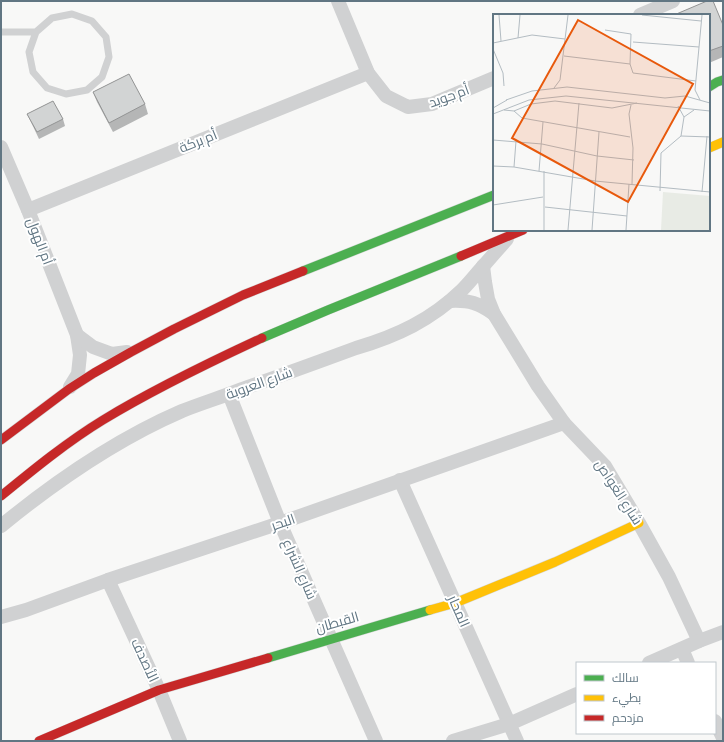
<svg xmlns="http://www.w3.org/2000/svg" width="724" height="742" viewBox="0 0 724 742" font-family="'Sofia Sans Condensed',Cairo,sans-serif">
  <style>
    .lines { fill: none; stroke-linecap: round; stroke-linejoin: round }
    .fast-casing { stroke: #d4d6d6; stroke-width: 10 }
    .slow-casing { stroke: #d4d6d6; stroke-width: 10 }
    .jam-casing { stroke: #d4d6d6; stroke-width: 10 }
    .lane { stroke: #d0d1d2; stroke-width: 7 }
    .street { stroke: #d0d1d2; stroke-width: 14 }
    .fast { stroke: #4caf50; stroke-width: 9 }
    .slow { stroke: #ffc107; stroke-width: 9 }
    .jam { stroke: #c62828; stroke-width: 9 }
    .wall { fill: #b5b6b6 }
    .building { fill: #d2d4d4; stroke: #939494 }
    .labels { text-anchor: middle; stroke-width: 4; stroke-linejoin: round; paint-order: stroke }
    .street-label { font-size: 14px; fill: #617683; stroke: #fff }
    .inset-road { fill: none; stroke: #b3bcc2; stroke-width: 1 }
    .view { fill: #e8590c; fill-opacity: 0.15; stroke: #e8590c; stroke-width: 2 }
    .inset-edge { fill: none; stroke: #617683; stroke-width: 2 }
  </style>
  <rect width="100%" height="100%" fill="#f8f8f7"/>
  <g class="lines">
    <!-- fast casing -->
    <g class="fast-casing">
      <g id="fast">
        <polyline points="709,87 717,82 723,80"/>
        <polyline points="303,271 494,195"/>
        <polyline points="262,338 328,310 461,256"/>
        <polyline points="268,658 430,610"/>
      </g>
    </g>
    <!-- slow casing -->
    <g class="slow-casing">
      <g id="slow">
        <polyline points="709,148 723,142"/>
        <polyline points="430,610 455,603 555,562 639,523"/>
      </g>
    </g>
    <!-- jam casing -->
    <g class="jam-casing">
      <g id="jam">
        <polyline points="461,256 523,230"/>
        <polyline points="1,440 69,389 94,373 131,352 174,329 243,295 303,271"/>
        <path d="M1,496C34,469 67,442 103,420C154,389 208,363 262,338"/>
        <polyline points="39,741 159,690 268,658"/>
      </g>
    </g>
    <!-- lane -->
    <polyline class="lane" points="1,32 36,32 52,18 72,14 92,21 106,37 109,57 102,77 87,90 66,94 47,88 33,72 29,52 36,32"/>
    <!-- street -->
    <g class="street">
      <polyline points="338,1 368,73 386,96 408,107 432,104 494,78"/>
      <polyline points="640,15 673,1"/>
      <polyline points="1,147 28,210 77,335 80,355 78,374 70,387"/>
      <polyline points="28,210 368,73"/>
      <polyline points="483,266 485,282 488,299 494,314 538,386 564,423 605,466 639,523 669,577 699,641"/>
      <path d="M450,301C469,300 479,303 494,314"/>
      <polyline points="77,335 93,347 112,354 127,352"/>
      <polyline points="229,394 280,523 376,741"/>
      <polyline points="400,480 517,741"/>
      <path d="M1,526C56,481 117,439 182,411C202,403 222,397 242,389C280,376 318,362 356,348C397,336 431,320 462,290C468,284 473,278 478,272C488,261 497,250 507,239"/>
      <polyline points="108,580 159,690 180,741"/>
      <polyline points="1,617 26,610 108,580 280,523 564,423"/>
      <polyline points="682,649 688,663"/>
      <polyline points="649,663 699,641 723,632"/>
      <polyline points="715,721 723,738"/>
      <polyline points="453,741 509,724 577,694"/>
    </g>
    <!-- fast -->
    <use href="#fast" class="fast"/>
    <!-- slow -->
    <use href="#slow" class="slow"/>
    <!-- jam -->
    <use href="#jam" class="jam"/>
  </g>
  <!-- wall -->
  <g class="wall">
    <polygon points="709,15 723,25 723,57 709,63"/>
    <polygon points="93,92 145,104 148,114 113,132 97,102"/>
    <polygon points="27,114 63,119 65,126 39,139 30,120"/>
  </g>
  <!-- building -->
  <g class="building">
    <polygon points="707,1 713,1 723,25 723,46 709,51 709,15 674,15"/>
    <polygon points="129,74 145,104 109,123 93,92"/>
    <polygon points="53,101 63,119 37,132 27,114"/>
  </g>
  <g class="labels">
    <!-- street labels -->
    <g class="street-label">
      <text transform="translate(449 96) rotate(-20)" y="5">أم جويد</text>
      <text transform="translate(198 141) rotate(-22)" y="5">أم بركة</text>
      <text transform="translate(40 241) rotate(69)" y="5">أم الهول</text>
      <text transform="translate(259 383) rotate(-20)" y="5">شارع العروبة</text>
      <text transform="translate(619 492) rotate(57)" y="5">شارع الغواص</text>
      <text transform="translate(283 522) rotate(-19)" y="5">البحر</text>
      <text transform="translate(300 569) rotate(66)" y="5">شارع الشراع</text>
      <text transform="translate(459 611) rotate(66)" y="5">المحار</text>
      <text transform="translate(337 622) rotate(-16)" y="5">القبطان</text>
      <text transform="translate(145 660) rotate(65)" y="5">الأصدف</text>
    </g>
  </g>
  <!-- overview -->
  <g transform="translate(493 14)">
    <rect width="217" height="217" fill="#f8f8f7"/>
    <path d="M170,178L217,182V216H168Z" fill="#e8ebe5"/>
    <path class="inset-road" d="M6,1L8,27M149,1L208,7M112,16L138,20L137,50L140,59L203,67M25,24L27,1M140,28L206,33M0,29L39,21L72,25M0,35L10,59L11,72M71,42L137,50M61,74L67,66L75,1M13,86L39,77L74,73L172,84L192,82L217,89M207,86L202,76L209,1M138,91L136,100L140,134L139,170M185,92L191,103M0,94L14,86M11,96L21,97L38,90L62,87L119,94L144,89M21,97L29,104L137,123M0,100L36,86L73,82L217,97M188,122L217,123M0,126L49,130L104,142L141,146M0,152L21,153L102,167L217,178M21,153L23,127M46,157L50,108M51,157V216M167,177L168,139L188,122L191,103L201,96M209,178L214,122M0,191L50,183M52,193L134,202M75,216L86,89M99,216L106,118M133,216L136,170"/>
    <path class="view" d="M85,6L200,70L135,188L19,124Z"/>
    <rect width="217" height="217" class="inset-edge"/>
  </g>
  <!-- border -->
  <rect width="724" height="742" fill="none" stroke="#617683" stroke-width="4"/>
  <!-- legend -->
  <rect x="576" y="662" width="140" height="72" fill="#ffffff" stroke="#c0c8cd"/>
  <rect x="584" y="675" width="20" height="6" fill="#4caf50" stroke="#c0c8cd"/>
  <text x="612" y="682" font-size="12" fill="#617683">سالك</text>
  <rect x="584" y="695" width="20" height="6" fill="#ffc107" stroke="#c0c8cd"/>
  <text x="612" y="702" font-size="12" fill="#617683">بطيء</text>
  <rect x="584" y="715" width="20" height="6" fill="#c62828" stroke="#c0c8cd"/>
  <text x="612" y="722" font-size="12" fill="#617683">مزدحم</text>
</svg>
